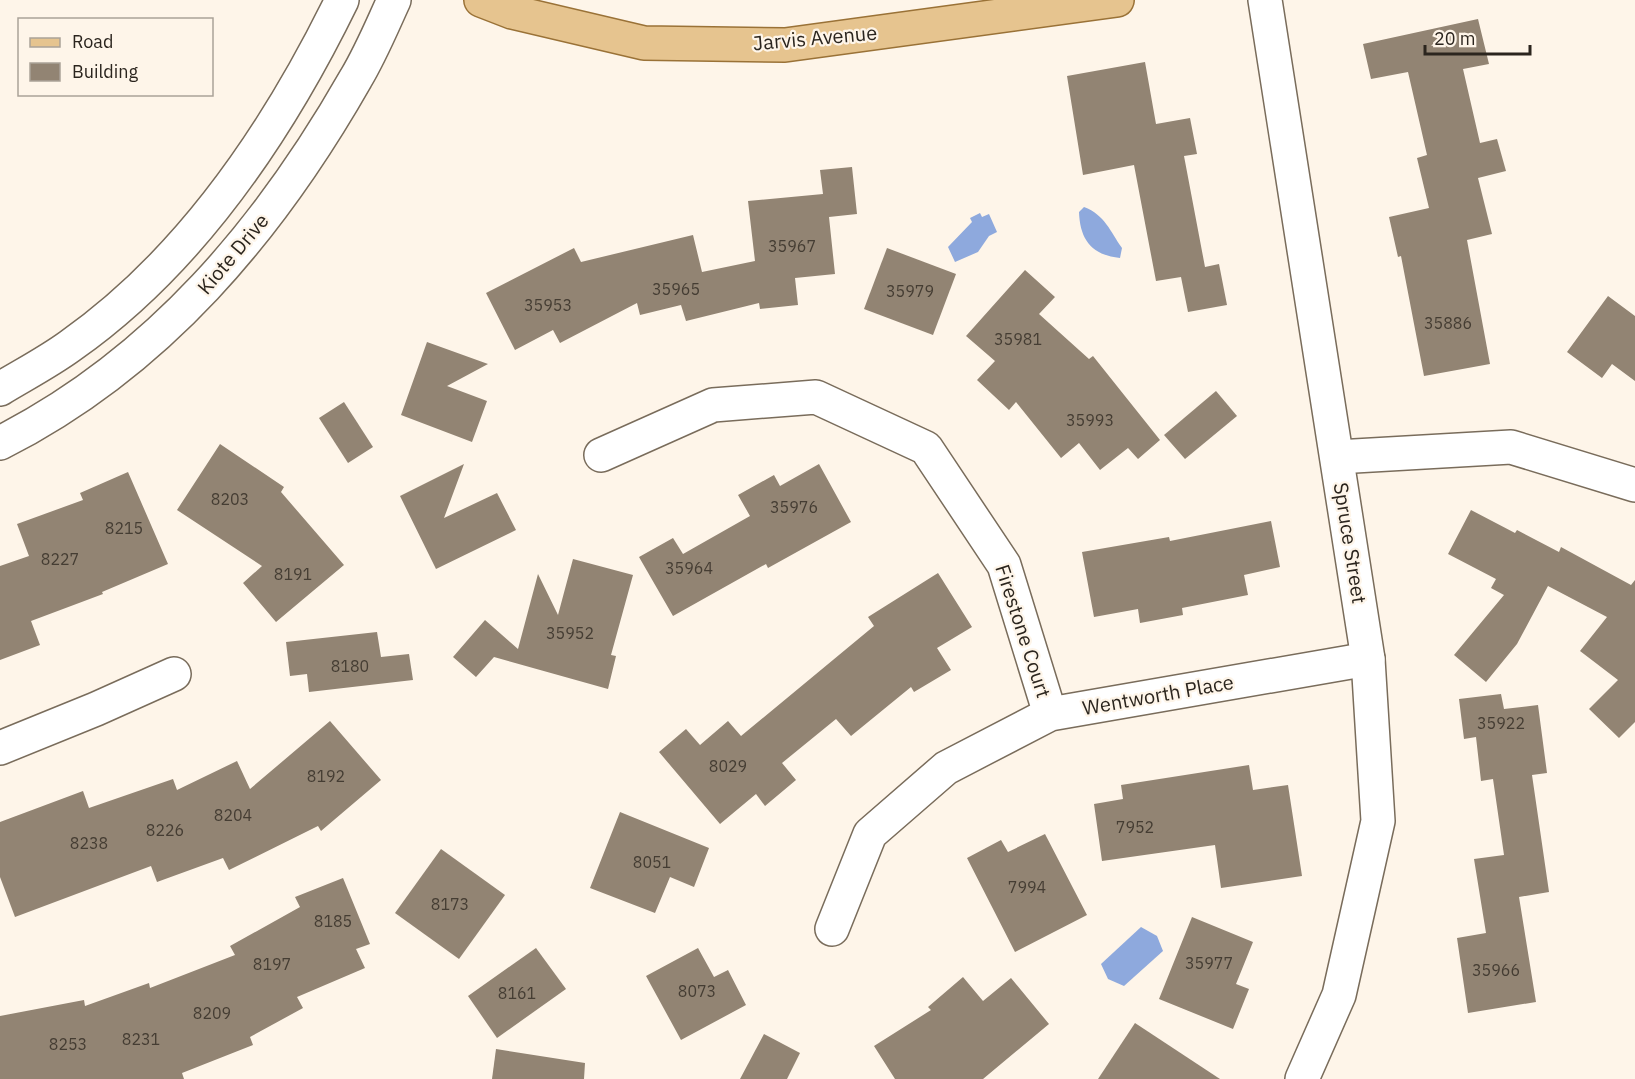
<svg xmlns="http://www.w3.org/2000/svg" width="1635" height="1079" viewBox="0 0 1635 1079" font-family="'IBM Plex Sans',sans-serif">
  <style>
    .water { fill: #8ea9dd }
    .building { fill: #928473 }
    .lines { fill: none; stroke-linecap: round; stroke-linejoin: round }
    .minor-casing { stroke: #796c5b; stroke-width: 36 }
    .major-casing { stroke: #9a7237; stroke-width: 36 }
    .minor { stroke: #fff; stroke-width: 33 }
    .major { stroke: #e6c48f; stroke-width: 33 }
    .labels { text-anchor: middle; stroke-width: 4.5; stroke-linejoin: round; paint-order: stroke }
    .number-label { font-size: 16px; fill: #453d33 }
    .street-label { font-size: 20px; fill: #2b251e; stroke: #fef5e9 }
  </style>
  <rect width="100%" height="100%" fill="#fef5e9"/>
  <!-- water -->
  <g class="water">
    <path d="M1084,207C1105,215 1110,231 1122,248L1120,258C1091,255 1080,239 1079,212Z"/>
    <polygon points="980,213 982,217 989,214 997,232 989,236 978,252 955,262 948,247 972,222 970,218"/>
    <polygon points="1141,927 1157,936 1163,951 1124,986 1108,979 1101,964"/>
  </g>
  <!-- building -->
  <g class="building">
    <polygon points="1478,19 1489,64 1463,69 1480,143 1497,139 1506,171 1478,178 1492,234 1467,240 1490,364 1424,376 1401,256 1398,257 1389,217 1429,208 1417,158 1427,155 1408,72 1371,79 1363,44"/>
    <polygon points="1145,62 1156,124 1190,118 1197,154 1184,156 1205,267 1219,264 1227,305 1188,312 1181,277 1156,281 1134,165 1083,175 1067,76"/>
    <polygon points="852,167 857,214 829,217 835,274 795,278 798,305 760,309 759,303 686,321 681,305 640,315 637,303 560,343 553,330 515,350 486,293 574,248 581,262 693,235 702,272 755,261 748,201 823,194 820,170"/>
    <polygon points="887,248 956,274 933,335 864,309"/>
    <polygon points="1025,270 1055,297 1039,314 1089,359 1093,356 1160,440 1138,459 1128,448 1100,470 1079,443 1061,458 1016,402 1009,410 977,380 995,361 966,336"/>
    <polygon points="1608,296 1635,316 1635,381 1612,364 1602,378 1567,352"/>
    <polygon points="427,342 488,364 447,386 487,401 472,442 401,415"/>
    <polygon points="1216,391 1237,416 1185,459 1164,435"/>
    <polygon points="344,402 373,447 348,463 319,418"/>
    <polygon points="220,444 284,487 281,492 344,565 276,622 243,583 262,566 177,510"/>
    <polygon points="464,464 444,518 497,493 516,530 436,569 400,496"/>
    <polygon points="819,464 851,522 768,568 766,564 673,616 639,557 673,538 683,554 750,516 738,495 774,475 780,486"/>
    <polygon points="128,472 168,564 102,592 103,594 31,621 40,645 0,660 0,566 29,556 17,524 83,500 80,493"/>
    <polygon points="1471,510 1515,533 1517,530 1559,552 1561,547 1631,585 1635,580 1635,722 1619,738 1589,709 1618,680 1580,651 1607,617 1548,586 1517,644 1486,682 1454,655 1504,595 1491,588 1496,579 1448,554"/>
    <polygon points="1271,521 1280,567 1244,575 1248,595 1182,608 1183,615 1140,623 1138,609 1094,617 1082,552 1169,537 1170,541"/>
    <polygon points="573,559 633,575 611,655 616,656 608,689 494,657 476,677 453,657 485,620 518,649 538,574 558,615"/>
    <polygon points="938,573 972,627 937,648 951,670 914,692 911,687 851,736 836,719 782,763 796,780 765,806 756,794 720,824 659,752 686,729 700,745 728,721 741,736 874,626 868,617"/>
    <polygon points="377,632 381,657 409,654 413,680 309,692 307,674 290,676 286,642"/>
    <polygon points="1501,694 1504,709 1538,705 1547,773 1532,775 1549,892 1519,897 1536,1002 1468,1013 1457,938 1486,933 1474,859 1504,855 1493,779 1481,781 1476,737 1464,739 1459,699"/>
    <polygon points="330,721 381,780 321,831 318,826 229,870 223,858 157,882 151,866 15,917 0,877 0,822 83,791 89,808 173,779 177,790 237,761 250,789"/>
    <polygon points="1249,765 1253,790 1288,785 1302,876 1221,888 1215,845 1102,861 1094,804 1123,799 1121,785"/>
    <polygon points="620,812 709,848 694,887 670,877 655,913 590,888"/>
    <polygon points="1045,834 1087,915 1015,952 967,858 1001,840 1008,852"/>
    <polygon points="441,849 505,895 459,959 395,913"/>
    <polygon points="343,878 370,944 356,949 365,968 297,997 303,1008 250,1037 253,1045 182,1073 184,1079 0,1079 0,1016 84,1000 85,1006 149,983 150,988 235,955 230,946 300,907 295,897"/>
    <polygon points="1192,917 1253,942 1236,984 1249,989 1233,1029 1159,999"/>
    <polygon points="536,948 566,989 497,1038 468,996"/>
    <polygon points="698,948 714,977 728,970 746,1005 681,1040 646,976"/>
    <polygon points="963,977 983,1001 1011,978 1049,1024 983,1079 895,1079 874,1046 931,1010 928,1007"/>
    <polygon points="1135,1023 1220,1079 1098,1079"/>
    <polygon points="764,1034 800,1053 787,1079 740,1079"/>
    <polygon points="496,1049 585,1063 584,1079 492,1079"/>
  </g>
  <g class="lines">
    <!-- minor casing -->
    <g class="minor-casing">
      <g id="minor">
        <polyline points="1265,0 1368,659 1378,821 1339,995 1302,1079"/>
        <path d="M0,389C23,375 48,362 70,346C191,261 278,131 342,0"/>
        <path d="M0,443C158,363 270,229 356,78C371,53 382,26 394,0"/>
        <polyline points="601,455 713,405 816,397 926,448 1004,565 1050,714"/>
        <polyline points="1337,457 1511,447 1635,485"/>
        <polyline points="0,748 96,709 174,674"/>
        <polyline points="832,929 870,834 946,768 1050,714 1368,659"/>
      </g>
    </g>
    <!-- major casing -->
    <g class="major-casing">
      <polyline id="major" points="481,0 512,12 644,43 785,45 1117,0"/>
    </g>
    <!-- minor -->
    <use href="#minor" class="minor"/>
    <!-- major -->
    <use href="#major" class="major"/>
  </g>
  <g class="labels">
    <!-- number labels -->
    <g class="number-label">
      <text x="792" y="252">35967</text>
      <text x="676" y="295">35965</text>
      <text x="910" y="297">35979</text>
      <text x="548" y="311">35953</text>
      <text x="1448" y="329">35886</text>
      <text x="1018" y="345">35981</text>
      <text x="1090" y="426">35993</text>
      <text x="230" y="505">8203</text>
      <text x="794" y="513">35976</text>
      <text x="124" y="534">8215</text>
      <text x="60" y="565">8227</text>
      <text x="689" y="574">35964</text>
      <text x="293" y="580">8191</text>
      <text x="570" y="639">35952</text>
      <text x="350" y="672">8180</text>
      <text x="1501" y="729">35922</text>
      <text x="728" y="772">8029</text>
      <text x="326" y="782">8192</text>
      <text x="233" y="821">8204</text>
      <text x="1135" y="833">7952</text>
      <text x="165" y="836">8226</text>
      <text x="89" y="849">8238</text>
      <text x="652" y="868">8051</text>
      <text x="1027" y="893">7994</text>
      <text x="450" y="910">8173</text>
      <text x="333" y="927">8185</text>
      <text x="1209" y="969">35977</text>
      <text x="272" y="970">8197</text>
      <text x="1496" y="976">35966</text>
      <text x="697" y="997">8073</text>
      <text x="517" y="999">8161</text>
      <text x="212" y="1019">8209</text>
      <text x="141" y="1045">8231</text>
      <text x="68" y="1050">8253</text>
    </g>
    <!-- street labels -->
    <g class="street-label">
      <text transform="translate(815 38) rotate(-5)" y="7">Jarvis Avenue</text>
      <text transform="translate(233 254) rotate(-50)" y="7">Kiote Drive</text>
      <text transform="translate(1350 543) rotate(81)" y="7">Spruce Street</text>
      <text transform="translate(1023 631) rotate(72)" y="7">Firestone Court</text>
      <text transform="translate(1158 695) rotate(-10)" y="7">Wentworth Place</text>
    </g>
  </g>
  <!-- legend -->
  <rect x="18" y="18" width="195" height="78" fill="#fef5e9" stroke="#aaa298" stroke-width="1.5"/>
  <rect x="30" y="38" width="30" height="9" fill="#e6c48f" stroke="#aaa298" stroke-width="1.5"/>
  <text x="72" y="48" font-size="18" fill="#2b251e">Road</text>
  <rect x="30" y="63" width="30" height="18" fill="#928473" stroke="#aaa298" stroke-width="1.5"/>
  <text x="72" y="78" font-size="18" fill="#2b251e">Building</text>
  <!-- scale -->
  <path d="M1425 45v9h105v-9" fill="none" stroke="#2b251e" stroke-width="3"/>
  <text x="1434" y="45" font-size="18" fill="#2b251e" stroke="#fef5e9" stroke-width="4.5" paint-order="stroke">20 m</text>
</svg>
